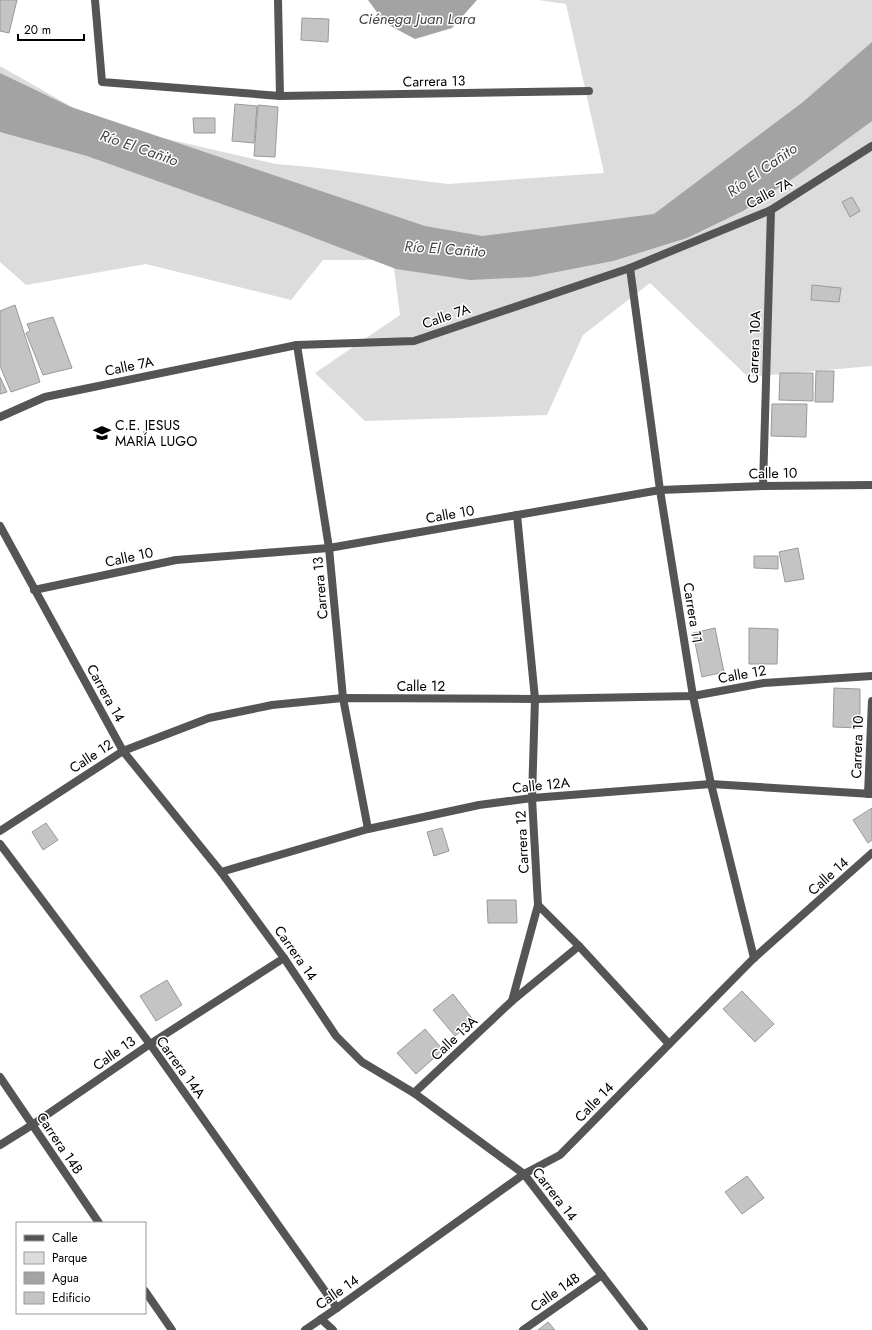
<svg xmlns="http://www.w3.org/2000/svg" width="872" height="1330" viewBox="0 0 872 1330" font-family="Jost,sans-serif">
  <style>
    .green { fill: #dcdcdc }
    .water { fill: #a3a3a3 }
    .building { fill: #c4c4c4; stroke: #999 }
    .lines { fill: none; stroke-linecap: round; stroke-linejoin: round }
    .minor { stroke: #555; stroke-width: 8 }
    .labels { text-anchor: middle; stroke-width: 3; stroke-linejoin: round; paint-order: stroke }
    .street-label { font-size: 14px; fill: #000; stroke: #fff }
    .poi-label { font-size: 14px; fill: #000; stroke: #fff; text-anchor: start }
    .water-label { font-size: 15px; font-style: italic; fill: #444; stroke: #fff }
  </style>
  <rect width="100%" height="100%" fill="#fff"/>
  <!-- green -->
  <polygon class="green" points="538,0 872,0 872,366 748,377 650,283 583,335 547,415 365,421 315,373 400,315 393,260 323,260 291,300 146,264 26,285 0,262 0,66 102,124 276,164 310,167 448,184 604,173 566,4"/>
  <!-- water -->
  <g class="water">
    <polygon points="368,0 477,0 452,28 415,39 385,23"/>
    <polygon points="872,42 872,121 798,175 743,211 687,238 613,261 531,277 470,280 396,269 286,227 87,156 0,132 0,73 71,107 425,226 482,236 654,214 803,102"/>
  </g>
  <!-- building -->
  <g class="building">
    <polygon points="0,0 17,0 9,33 0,31"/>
    <polygon points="302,18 329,19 328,42 301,40"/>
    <polygon points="235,104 257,106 254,143 232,141"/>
    <polygon points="258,105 278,107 275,157 254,156"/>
    <polygon points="193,118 215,118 215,133 194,133"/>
    <polygon points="852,197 860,211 850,217 842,202"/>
    <polygon points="812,285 841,288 839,302 811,300"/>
    <polygon points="15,305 40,382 11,392 0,366 0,311"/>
    <polygon points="53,317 72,368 43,375 26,333 30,331 27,324"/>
    <polygon points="816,371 834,371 833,402 815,402"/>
    <polygon points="780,373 813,373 813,401 779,400"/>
    <polygon points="0,377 7,392 0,394"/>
    <polygon points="772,404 807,404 806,437 771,436"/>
    <polygon points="798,548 804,579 785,582 779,552"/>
    <polygon points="754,556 778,556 778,569 754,568"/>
    <polygon points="715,628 724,672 702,677 693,633"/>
    <polygon points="749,628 778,629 777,664 749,664"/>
    <polygon points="834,688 860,689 860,728 833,727"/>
    <polygon points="872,808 872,840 868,843 853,820"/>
    <polygon points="46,823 58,840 43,850 32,832"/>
    <polygon points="442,828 449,851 434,856 427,832"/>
    <polygon points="487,900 516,900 517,923 488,923"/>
    <polygon points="167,980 182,1005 156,1021 140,996"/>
    <polygon points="742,991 774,1024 755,1042 723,1009"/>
    <polygon points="453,994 474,1021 455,1036 433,1010"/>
    <polygon points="425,1029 443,1050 416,1074 397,1053"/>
    <polygon points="747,1176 764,1198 742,1214 725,1192"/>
    <polygon points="548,1322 555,1330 538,1330"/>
  </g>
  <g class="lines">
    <!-- minor -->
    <g class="minor">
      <polyline points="95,0 102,82 280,96 589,91"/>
      <polyline points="278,0 280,96"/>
      <polyline points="630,268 660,490 693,696 711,784 754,958"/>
      <polyline points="297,345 329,548 343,698 368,829"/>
      <polyline points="0,417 45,397 297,345 414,341 630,268 771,210 872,146"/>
      <polyline points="763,486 771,210"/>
      <polyline points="517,515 535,699 532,798 538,905 579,946 669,1044"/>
      <polyline points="0,526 123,751 221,872 284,958 336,1036 362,1062 414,1093 524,1174 644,1330"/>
      <polyline points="34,590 176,560 329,548 660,490 763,486 872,485"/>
      <polyline points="868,794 872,701"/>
      <polyline points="0,831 123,751 209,718 272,705 343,698 535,699 693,696 764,683 872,676"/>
      <polyline points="0,844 150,1044 337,1308"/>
      <polyline points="221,872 368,829 479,805 532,798 711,784 872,794"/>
      <polyline points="512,1001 538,905"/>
      <polyline points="0,1077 99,1223"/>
      <polyline points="414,1093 512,1001 579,946"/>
      <polyline points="0,1145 32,1125 150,1044 284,958"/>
      <polyline points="145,1291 172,1330"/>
      <polyline points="321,1319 333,1330"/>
      <polyline points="305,1330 337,1308 524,1174 560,1155 754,958 872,853"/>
      <polyline points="523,1330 602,1275"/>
    </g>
  </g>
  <!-- icons -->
  <defs>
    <g id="school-bare" transform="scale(1.38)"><path d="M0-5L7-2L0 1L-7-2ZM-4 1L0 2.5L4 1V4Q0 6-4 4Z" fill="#000" stroke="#fff" stroke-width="2.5" paint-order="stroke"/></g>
  </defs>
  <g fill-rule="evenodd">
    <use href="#school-bare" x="102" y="433"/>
  </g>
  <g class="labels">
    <!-- street labels -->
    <g class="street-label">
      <text transform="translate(434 81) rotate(-1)" y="5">Carrera 13</text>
      <text transform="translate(769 193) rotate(-28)" y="5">Calle 7A</text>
      <text transform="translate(446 316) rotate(-19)" y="5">Calle 7A</text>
      <text transform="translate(754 347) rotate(-88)" y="5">Carrera 10A</text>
      <text transform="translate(129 366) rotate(-12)" y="5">Calle 7A</text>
      <text transform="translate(773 473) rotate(-1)" y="5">Calle 10</text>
      <text transform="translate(450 514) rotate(-10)" y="5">Calle 10</text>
      <text transform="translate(129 557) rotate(-12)" y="5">Calle 10</text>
      <text transform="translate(320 588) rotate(-95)" y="5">Carrera 13</text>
      <text transform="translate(693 613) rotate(81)" y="5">Carrera 11</text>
      <text transform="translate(742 674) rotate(-10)" y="5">Calle 12</text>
      <text x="421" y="691">Calle 12</text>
      <text transform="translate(106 693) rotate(61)" y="5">Carrera 14</text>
      <text transform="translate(857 747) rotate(-88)" y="5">Carrera 10</text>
      <text transform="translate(91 756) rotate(-33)" y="5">Calle 12</text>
      <text transform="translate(541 785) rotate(-6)" y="5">Calle 12A</text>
      <text transform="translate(522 842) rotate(-93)" y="5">Carrera 12</text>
      <text transform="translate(828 876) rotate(-42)" y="5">Calle 14</text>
      <text transform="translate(296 953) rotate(55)" y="5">Carrera 14</text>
      <text transform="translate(454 1038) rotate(-43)" y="5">Calle 13A</text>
      <text transform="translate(114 1053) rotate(-35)" y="5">Calle 13</text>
      <text transform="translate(181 1067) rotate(54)" y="5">Carrera 14A</text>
      <text transform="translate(594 1102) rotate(-46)" y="5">Calle 14</text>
      <text transform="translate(60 1143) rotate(56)" y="5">Carrera 14B</text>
      <text transform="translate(555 1194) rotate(52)" y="5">Carrera 14</text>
      <text transform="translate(337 1292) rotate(-35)" y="5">Calle 14</text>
      <text transform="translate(555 1292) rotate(-35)" y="5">Calle 14B</text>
    </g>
    <!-- poi labels -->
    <g class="poi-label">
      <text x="115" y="430">C.E. JESUS<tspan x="115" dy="16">MARÍA LUGO</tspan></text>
    </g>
    <!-- water labels -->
    <g class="water-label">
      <text x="417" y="24">Ciénega Juan Lara</text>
      <text transform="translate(139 148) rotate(19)" y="5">Río El Cañito</text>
      <text transform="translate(762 170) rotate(-35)" y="5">Río El Cañito</text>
      <text transform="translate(445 249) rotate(4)" y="5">Río El Cañito</text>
    </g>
  </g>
  <!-- legend -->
  <rect x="16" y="1222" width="130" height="92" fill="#ffffff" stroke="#999999"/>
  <rect x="24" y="1235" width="20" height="6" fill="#555555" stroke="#999999"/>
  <text x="52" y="1242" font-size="12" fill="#000000">Calle</text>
  <rect x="24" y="1252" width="20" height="12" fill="#dcdcdc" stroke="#999999"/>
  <text x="52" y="1262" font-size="12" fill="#000000">Parque</text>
  <rect x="24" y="1272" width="20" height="12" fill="#a3a3a3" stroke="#999999"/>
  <text x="52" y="1282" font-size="12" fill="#000000">Agua</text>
  <rect x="24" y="1292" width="20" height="12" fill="#c4c4c4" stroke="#999999"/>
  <text x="52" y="1302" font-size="12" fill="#000000">Edificio</text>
  <!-- scale -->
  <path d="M18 34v6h66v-6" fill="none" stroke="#000000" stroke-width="2"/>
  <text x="24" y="34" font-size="12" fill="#000000" stroke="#ffffff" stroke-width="3" paint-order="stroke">20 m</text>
</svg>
